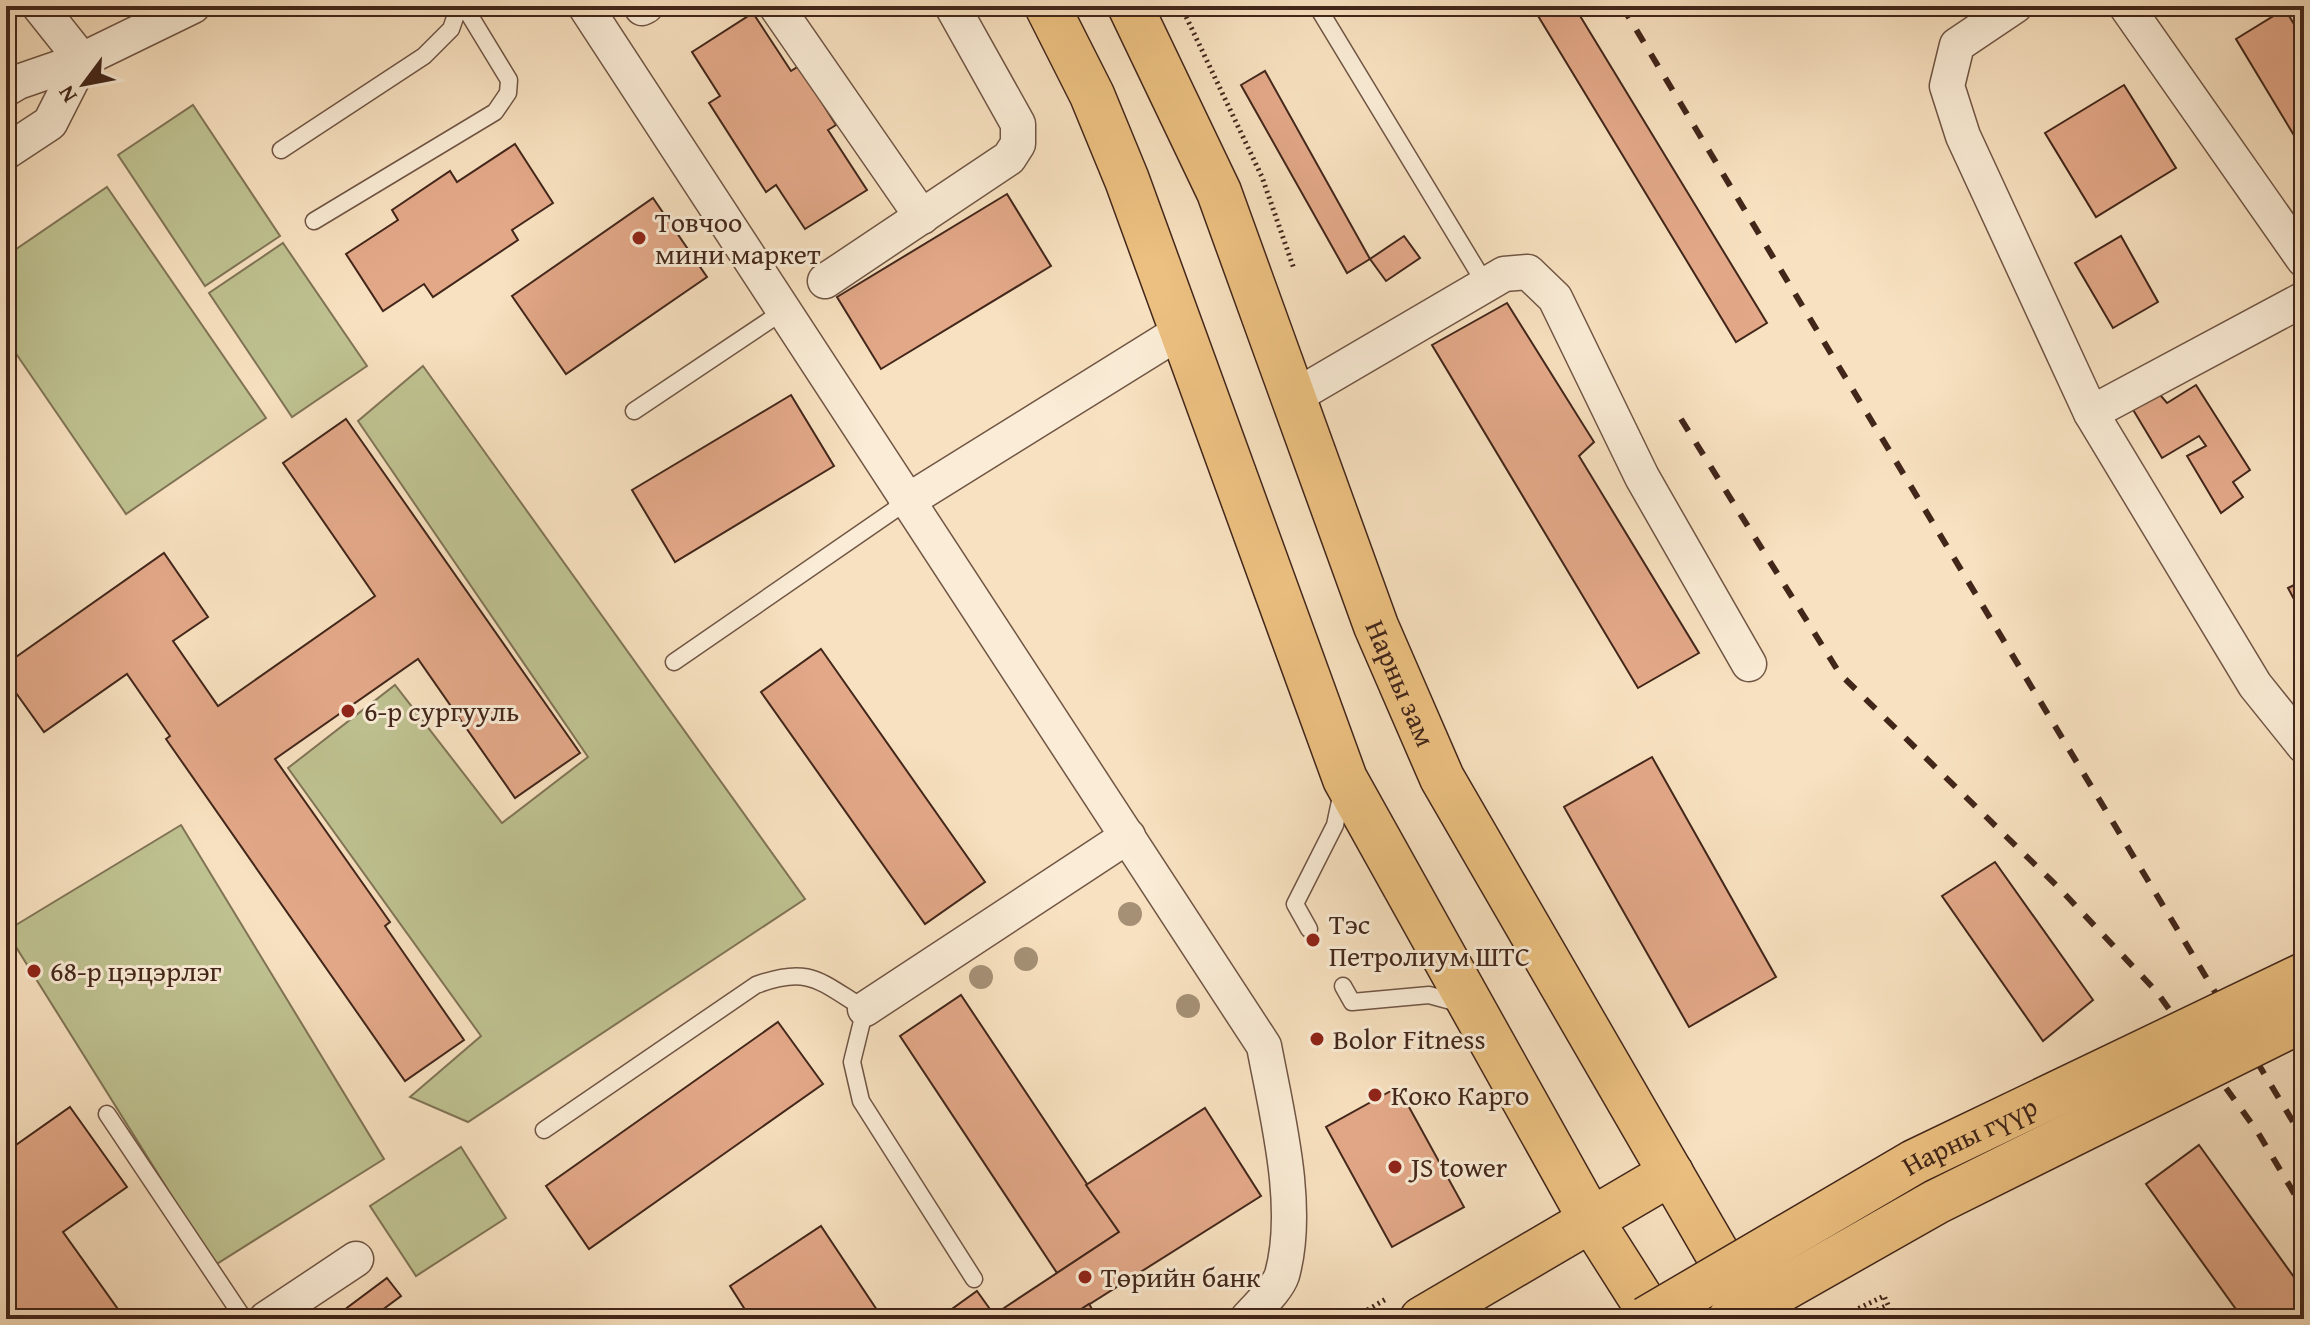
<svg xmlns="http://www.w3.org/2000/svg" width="2310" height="1325" viewBox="0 0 2310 1325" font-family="'Gentium Book Plus',serif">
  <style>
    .green { fill: #bfc291; stroke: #807456; stroke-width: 2 }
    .building { fill: #e3a888; stroke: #42261a; stroke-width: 2 }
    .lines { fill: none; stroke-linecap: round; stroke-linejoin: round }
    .lane-casing { stroke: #705544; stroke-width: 19 }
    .street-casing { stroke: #705544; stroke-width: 37 }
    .primary-casing { stroke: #42261a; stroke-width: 47 }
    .path { stroke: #42261a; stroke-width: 5; stroke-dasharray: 2 4; stroke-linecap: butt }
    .lane { stroke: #faecd6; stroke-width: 16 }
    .street { stroke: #faecd6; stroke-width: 34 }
    .primary { stroke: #ecc080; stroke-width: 44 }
    .rail { stroke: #42261a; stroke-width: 6; stroke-dasharray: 14 14; stroke-linecap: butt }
    .primary-bridge-casing { stroke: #42261a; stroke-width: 47; stroke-linecap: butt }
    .primary-bridge { stroke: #ecc080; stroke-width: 44 }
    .tree { fill: #a59075 }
    .poi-dot { fill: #8f2418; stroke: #faecd6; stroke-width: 3 }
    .labels { text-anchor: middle; stroke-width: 6; stroke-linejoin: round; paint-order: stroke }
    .poi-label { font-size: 28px; fill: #42261a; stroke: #faecd6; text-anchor: start }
    .street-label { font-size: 28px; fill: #42261a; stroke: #faecd6 }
  </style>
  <rect width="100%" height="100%" fill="#f8e1c0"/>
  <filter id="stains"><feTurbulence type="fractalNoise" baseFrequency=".0025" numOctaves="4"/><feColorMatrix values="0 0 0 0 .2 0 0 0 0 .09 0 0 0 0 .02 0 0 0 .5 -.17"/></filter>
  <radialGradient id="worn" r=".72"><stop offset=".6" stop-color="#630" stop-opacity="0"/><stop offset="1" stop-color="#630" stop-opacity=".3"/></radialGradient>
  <!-- green -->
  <g class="green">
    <polygon points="193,105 280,236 205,286 118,155"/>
    <polygon points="107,187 266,418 126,514 6,339 6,256"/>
    <polygon points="283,243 367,366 292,417 209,293"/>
    <polygon points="423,366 805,899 468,1122 410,1097 481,1036 288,768 395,685 502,823 588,757 358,421"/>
    <polygon points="181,825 384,1159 215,1265 6,931"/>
    <polygon points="461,1147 506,1218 416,1276 370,1206"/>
  </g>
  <!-- building -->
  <g class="building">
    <polygon points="1532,6 1574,6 1767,323 1736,342"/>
    <polygon points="2285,9 2304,41 2304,152 2236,39"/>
    <polygon points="753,13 791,71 799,66 836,125 828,130 867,190 805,229 776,185 766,192 709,103 720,96 692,52"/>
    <polygon points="1265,71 1370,259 1347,273 1241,85"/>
    <polygon points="2124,85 2176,168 2096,217 2045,133"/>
    <polygon points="515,144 553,203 512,230 518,240 433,297 424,284 383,311 346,254 398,220 392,210 450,171 457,182"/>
    <polygon points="1007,194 1051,266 881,369 837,297"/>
    <polygon points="653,198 707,277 566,374 512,296"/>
    <polygon points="1404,236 1420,258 1386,281 1370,259"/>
    <polygon points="2121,236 2158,302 2113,328 2075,263"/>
    <polygon points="1507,303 1594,442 1579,456 1699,653 1638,688 1432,345"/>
    <polygon points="2196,385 2250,470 2233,482 2243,497 2221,513 2187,456 2206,446 2199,436 2162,458 2132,408 2156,390 2167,403"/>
    <polygon points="791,395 834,466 675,562 632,490"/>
    <polygon points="346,419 580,753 515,798 418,659 275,759 390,922 385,926 464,1040 405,1081 166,739 170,736 127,674 44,732 6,679 6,664 164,553 208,617 173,641 218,706 375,596 283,463"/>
    <polygon points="2304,580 2304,618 2288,588"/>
    <polygon points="821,649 985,882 925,924 761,692"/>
    <polygon points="1652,757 1776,977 1689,1027 1564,807"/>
    <polygon points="1995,862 2093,1000 2043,1041 1942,896"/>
    <polygon points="961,995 1119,1232 1057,1273 900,1036"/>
    <polygon points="778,1022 823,1084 589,1249 546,1186"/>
    <polygon points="1398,1087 1464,1207 1392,1247 1326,1127"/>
    <polygon points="70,1107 127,1187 63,1232 125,1319 6,1319 6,1152"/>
    <polygon points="1205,1108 1261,1196 1066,1319 1011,1319 1004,1308 1119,1232 1086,1185"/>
    <polygon points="2199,1145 2304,1291 2304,1319 2243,1319 2146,1184"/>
    <polygon points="821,1226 883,1319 751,1319 730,1286"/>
    <polygon points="387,1278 401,1296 370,1319 332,1319"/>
    <polygon points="977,1291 997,1319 938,1319"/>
    <polygon points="1089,1304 1098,1319 1066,1319"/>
  </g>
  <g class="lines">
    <!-- lane casing -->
    <g class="lane-casing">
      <g id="lane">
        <polyline points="1317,6 1486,285"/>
        <polyline points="281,150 424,56 451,29 459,6"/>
        <polyline points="314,221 495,112 508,93 509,80 464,6"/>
        <polyline points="634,411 782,312"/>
        <polyline points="674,662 906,502"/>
        <polyline points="1309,929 1295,904 1335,825 1342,792"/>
        <polyline points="1343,986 1352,1002 1429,995 1462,1004"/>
        <polyline points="107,1114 244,1319"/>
        <path d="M544,1130L756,985C810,965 820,982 865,1009L852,1062L861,1101L974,1279"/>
      </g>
    </g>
    <!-- street casing -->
    <g class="street-casing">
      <g id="street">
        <polyline points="39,6 82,60"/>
        <path d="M585,6L1264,1046C1277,1115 1301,1207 1282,1275C1277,1290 1257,1307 1247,1319"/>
        <polyline points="776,6 922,217"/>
        <polyline points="2015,6 1957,45 1947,86 1963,136 2091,413 2255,685 2304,746"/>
        <polyline points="2126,6 2304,260"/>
        <polyline points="642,8 646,6"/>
        <polyline points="6,89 18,82 82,60 193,6"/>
        <polyline points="6,152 50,123 82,60"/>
        <polyline points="825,281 1009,158 1018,144 1018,124 952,6"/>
        <polyline points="1294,397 1504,274 1528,272 1555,298 1642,477 1749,664"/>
        <polyline points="2091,413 2304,299"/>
        <polyline points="906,502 1184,329"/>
        <polyline points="865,1009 1128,836"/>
        <polyline points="266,1319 356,1259"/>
      </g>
    </g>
    <!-- primary casing -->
    <g class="primary-casing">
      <g id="primary">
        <polyline points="1047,6 1092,95 1127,180 1345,779 1591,1220 1654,1319"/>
        <path id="s1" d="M1130,6L1219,192L1376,626L1442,778L1746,1303"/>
        <polyline points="1422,1319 1671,1173"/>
      </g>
    </g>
    <!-- path -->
    <g class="path">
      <polyline points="1181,6 1262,177 1294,269"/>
      <polyline points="1352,1319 1386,1299"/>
      <polyline points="1837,1319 1884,1296 1888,1305 1857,1319"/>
    </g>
    <!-- lane -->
    <use href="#lane" class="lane"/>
    <!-- street -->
    <use href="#street" class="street"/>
    <!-- primary -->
    <use href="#primary" class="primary"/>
    <!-- rail -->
    <g class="rail">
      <polyline points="1622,6 2304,1140"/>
      <polyline points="1681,419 1840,674 2060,889 2156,991 2257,1131 2304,1210"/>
    </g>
    <!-- primary-bridge casing -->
    <g class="primary-bridge-casing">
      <g id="primary-bridge">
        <path id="s2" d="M1646,1319L1914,1162L2304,975"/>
        <polyline points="1730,1319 1936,1202 2304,1019"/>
      </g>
    </g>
    <!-- primary-bridge -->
    <use href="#primary-bridge" class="primary-bridge"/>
  </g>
  <!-- trees -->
  <g class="tree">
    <circle cx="1130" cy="914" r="12"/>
    <circle cx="1026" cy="959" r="12"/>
    <circle cx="981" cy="977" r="12"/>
    <circle cx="1188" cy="1006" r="12"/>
  </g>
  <!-- markers -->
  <g class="poi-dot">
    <circle cx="639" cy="238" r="8"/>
    <circle cx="348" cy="711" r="8"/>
    <circle cx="1313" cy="940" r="8"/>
    <circle cx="34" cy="971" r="8"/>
    <circle cx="1317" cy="1039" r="8"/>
    <circle cx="1375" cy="1095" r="8"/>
    <circle cx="1395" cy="1167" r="8"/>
    <circle cx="1085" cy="1277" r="8"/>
  </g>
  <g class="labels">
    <!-- poi labels -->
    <g class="poi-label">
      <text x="655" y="232">Товчоо<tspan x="655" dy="32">мини маркет</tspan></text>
      <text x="364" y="721">6-р сургууль</text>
      <text x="1329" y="934">Тэс<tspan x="1329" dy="32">Петролиум ШТС</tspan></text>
      <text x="50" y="981">68-р цэцэрлэг</text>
      <text x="1333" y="1049">Bolor Fitness</text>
      <text x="1391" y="1105">Коко Карго</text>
      <text x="1411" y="1177">JS tower</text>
      <text x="1101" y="1287">Төрийн банк</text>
    </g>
    <!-- street labels -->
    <g class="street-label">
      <text dy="10" stroke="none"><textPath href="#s1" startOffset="730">Нарны зам</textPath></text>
      <text dy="10" stroke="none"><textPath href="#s2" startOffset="372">Нарны гүүр</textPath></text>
    </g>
  </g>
  <!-- margin -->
  <rect width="2310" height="1325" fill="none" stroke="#f8e1c0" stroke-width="32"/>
  <rect x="8" y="8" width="2294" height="1309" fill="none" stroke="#42261a" stroke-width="4"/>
  <rect x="16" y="16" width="2278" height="1293" fill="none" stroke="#42261a" stroke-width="2"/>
  <!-- north arrow -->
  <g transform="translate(84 84) rotate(238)" stroke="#faecd6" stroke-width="6" paint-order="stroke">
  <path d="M0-6L14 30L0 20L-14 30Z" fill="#42261a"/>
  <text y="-12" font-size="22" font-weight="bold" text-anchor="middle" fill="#42261a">N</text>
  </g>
  <rect width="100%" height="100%" filter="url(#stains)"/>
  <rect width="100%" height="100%" fill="url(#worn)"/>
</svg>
